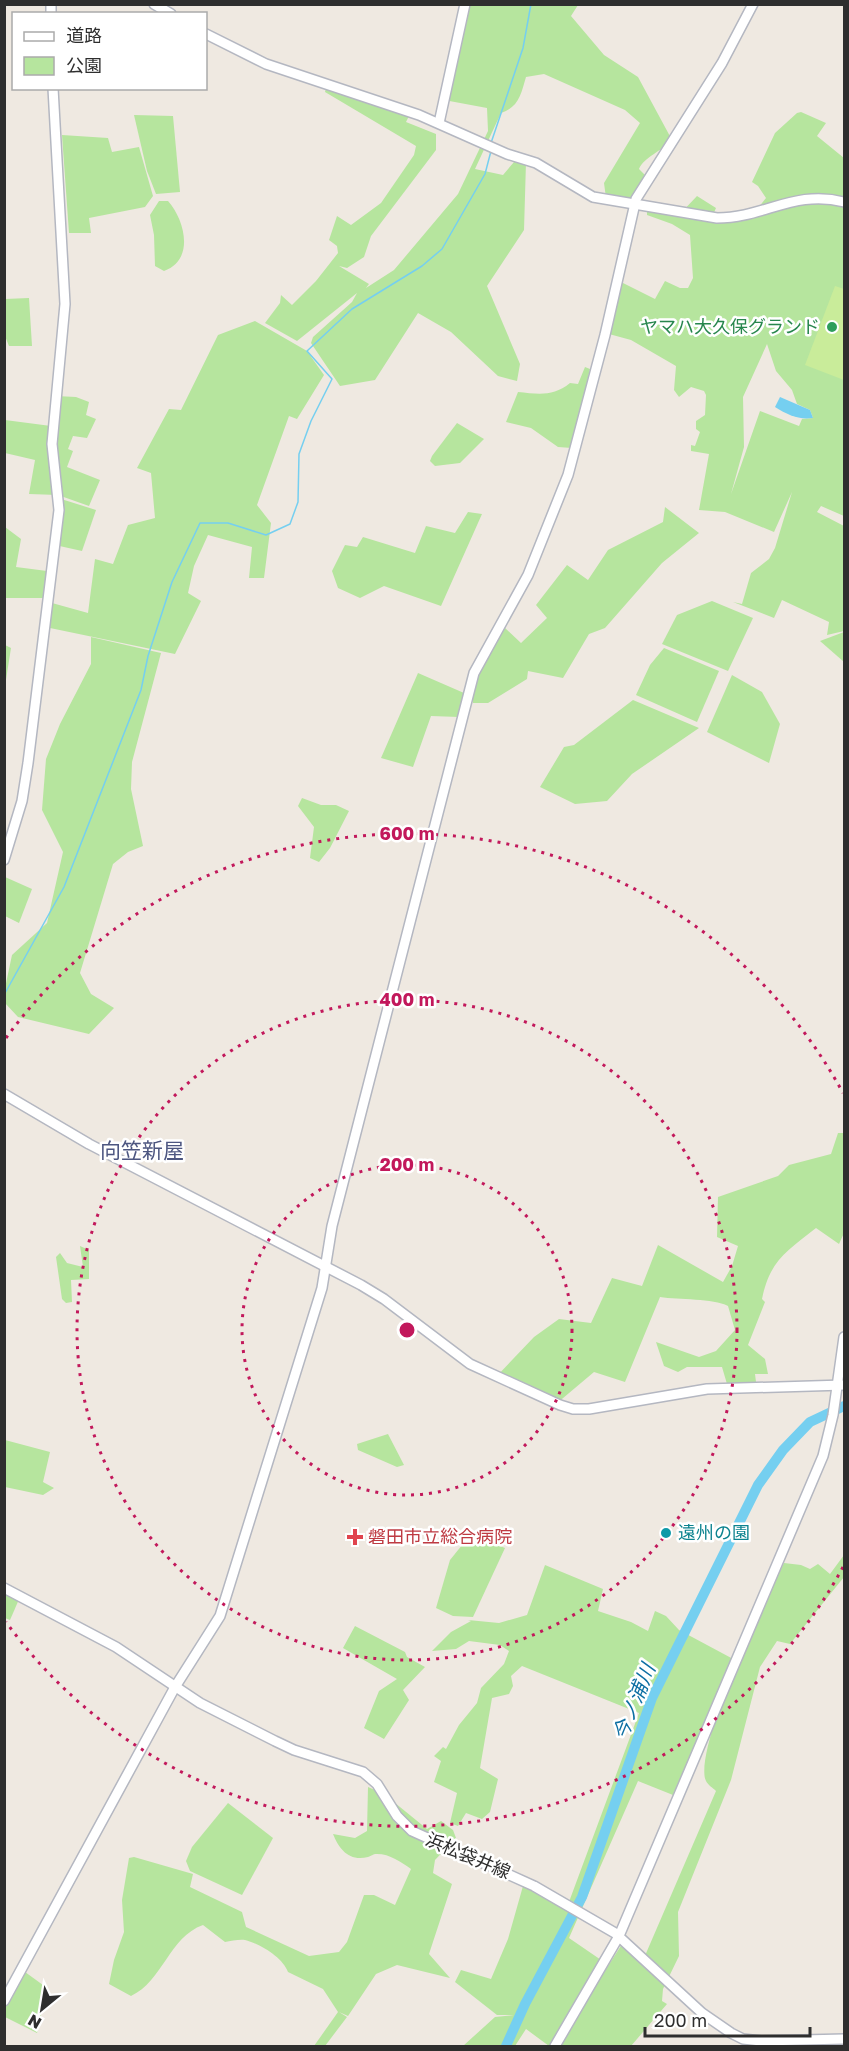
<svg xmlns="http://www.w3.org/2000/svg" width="849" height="2051" viewBox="0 0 849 2051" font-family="'Golos Text','Noto Sans JP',sans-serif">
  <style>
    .green { fill: #b6e59e; fill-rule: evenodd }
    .pitch { fill: #c9ec9a }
    .water { fill: #75cff0 }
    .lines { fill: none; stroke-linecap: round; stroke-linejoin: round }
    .stream { stroke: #75cff0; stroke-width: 1.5 }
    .river { stroke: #75cff0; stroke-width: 10 }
    .secondary-casing { stroke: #b4b7c1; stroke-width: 12 }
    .secondary { stroke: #fff; stroke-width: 9 }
    .ring { fill: none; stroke: #c2185b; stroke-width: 3; stroke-dasharray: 3 6 }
    .leisure-dot { fill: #2e9e5b; stroke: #fff; stroke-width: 2 }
    .culture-dot { fill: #0f9aa8; stroke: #fff; stroke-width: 2 }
    .health-dot { fill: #e0444e; stroke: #fff; stroke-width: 2 }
    .labels { text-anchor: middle; stroke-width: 5; stroke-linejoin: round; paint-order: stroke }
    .leisure-label { font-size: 18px; fill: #27864d; stroke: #fff; text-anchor: end }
    .culture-label { font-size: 18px; fill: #0d838f; stroke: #fff; text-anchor: start }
    .health-label { font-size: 18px; fill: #be3a42; stroke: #fff; text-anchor: start }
    .street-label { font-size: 18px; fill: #2e2e2e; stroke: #fff }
    .water-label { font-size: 20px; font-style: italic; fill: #0d6fa3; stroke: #fff }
    .quarter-label { font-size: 21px; fill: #4d5680; stroke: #fff }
    .centre { fill: #c2185b; stroke: #fff; stroke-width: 3 }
    .ring-label { font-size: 18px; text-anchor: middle; font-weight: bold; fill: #c2185b; stroke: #fff; stroke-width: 5; stroke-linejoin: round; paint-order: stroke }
  </style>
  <rect width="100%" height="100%" fill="#efe9e1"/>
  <!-- green -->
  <g class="green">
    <path d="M464,5H578L571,16L604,55L638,77L672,140C662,151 644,157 639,169L645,175L636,189L633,206L606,198L604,183L640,123L625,110L544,74L526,77C521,94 519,107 501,113L475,169L503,175L514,162H526L524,230L487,286L520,364L517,381L498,376L451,332L418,313L375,380L340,386L311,343L313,337L352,302L357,293L297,341L265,323L280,303L281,295L292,305L316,281L338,253L337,246L329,240L337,216L351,225L381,203L414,155L416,146L325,92L326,88L410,114L406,122L436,134V150L371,236L364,257L347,268L339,266L369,284L366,288L394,270L458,194L488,131L487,108L444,100Z"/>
    <path d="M801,112L826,123L817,136L844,158V516L821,506L817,512L844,526V631L827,635L829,622L782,600L774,618L733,602L742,604L751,573L769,559L775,548L792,492L774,532L725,512L699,510L709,454L691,451V445L695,446L700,432L696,429V421L705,415L706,395L704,391L691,387L679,397L674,390L676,366L631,340L609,334L619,281L655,299L665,281L680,288H688L693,278L690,235L672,224L647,215V210L679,215L697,196L716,208L712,217L754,213L766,198L758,186L752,182L775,133L797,113ZM767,344L776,371L792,390L797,404L810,410L813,418L802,419L799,426L760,411L731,494L744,447L743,397Z"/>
    <polygon points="134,115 173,116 180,192 156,194 147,171"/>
    <polygon points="62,135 108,138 112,152 139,147 153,196 145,207 89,218 91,233 69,233"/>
    <path d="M159,201H168C185,220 195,260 164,271L155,266L154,235L150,215Z"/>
    <polygon points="29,298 32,346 9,346 5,336 5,299"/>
    <polygon points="255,321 307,351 324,375 297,419 289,416 257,505 271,523 264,578 249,578 252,547 208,535 194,566 188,593 201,601 175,654 50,628 52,603 88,613 95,559 113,564 128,525 155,518 151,473 137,468 169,409 181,410 218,335"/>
    <path d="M585,367L590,369L572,448L558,447L531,428L506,422L518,392C538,394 553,397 570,383L578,384Z"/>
    <polygon points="56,396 76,397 89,402 86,415 96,419 87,438 73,436 68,449 73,451 67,467 100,480 89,506 58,495 29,494 35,460 5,453 5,420 51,426"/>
    <polygon points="457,423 484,439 460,463 435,466 430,461 432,456"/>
    <polygon points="58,498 96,510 82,551 55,545"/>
    <polygon points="665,507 699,533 662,563 605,628 589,634 563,678 528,671 527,679 488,703 473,703 473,678 504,627 521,643 547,618 536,605 567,565 588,580 608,550 663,522"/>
    <polygon points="468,512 482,514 441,606 384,586 360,598 338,588 332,571 345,545 357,547 363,537 415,553 426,526 455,533"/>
    <polygon points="5,527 21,539 16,567 47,571 43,598 5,598 5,600"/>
    <polygon points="712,601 753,618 728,671 662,644 677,615"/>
    <polygon points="844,632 844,662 820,641"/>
    <polygon points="91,637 161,653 132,762 131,789 143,846 128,852 113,864 80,973 91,994 114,1008 89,1034 18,1017 5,1003 5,988 12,955 47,923 63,852 42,810 46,759 60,724 91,664"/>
    <polygon points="5,645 11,648 5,686"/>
    <polygon points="664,648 719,671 697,722 636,695 650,665"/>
    <polygon points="418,673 464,693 459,717 431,716 413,767 381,758"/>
    <polygon points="732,675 762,692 780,724 769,763 707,732"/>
    <polygon points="633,700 699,728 632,774 607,801 575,804 540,787 564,747 574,745"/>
    <polygon points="302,798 321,805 336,805 349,811 330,848 319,862 310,858 314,827 298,806"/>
    <polygon points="5,877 32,889 19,923 5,916"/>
    <path d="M838,1133H844V1233L839,1244L816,1228C786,1252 770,1260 762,1299L765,1302L748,1345L765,1359L768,1374H755L756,1382L727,1384L722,1367H687L678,1372L664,1366L656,1342L699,1357L716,1351L735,1330L728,1306C713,1298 679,1300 660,1297L625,1382L594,1372L556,1404L496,1377L534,1337L559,1319L591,1323L612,1278L642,1286L658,1245L723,1282L732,1266L738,1246L717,1237L718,1197L778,1176L789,1165L831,1154Z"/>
    <polygon points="80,1246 89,1250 89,1279 71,1280 72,1302 66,1303 62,1299 56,1257 60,1253 67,1263 83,1267"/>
    <polygon points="388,1434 389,1436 404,1465 397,1467 358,1450 357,1444"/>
    <polygon points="5,1440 50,1452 43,1482 54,1488 43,1495 5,1487"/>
    <polygon points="471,1534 505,1548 473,1617 453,1616 436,1608 450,1560"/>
    <path d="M844,1555V1577L790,1644L777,1641L760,1667L731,1780L678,1912L679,1956L663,1989L662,2001L667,2004L631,2046H549L526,2029L515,2046H463L495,2017L514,2015H497L455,1982L461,1970L491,1979L508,1939L523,1886L566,1910L639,1713L522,1666L511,1676L513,1686L509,1694L492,1698L480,1768L498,1779L490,1812L482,1819L466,1813L458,1826L450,1823L457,1793L434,1782L441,1761L434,1756L443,1747L446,1749L459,1725L477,1703L481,1688L504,1664L509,1651L500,1645L469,1641L456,1649L432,1651L451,1632L471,1621L468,1620L499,1623L527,1615L545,1565L603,1589L598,1611L631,1622L648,1631L655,1611L666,1616L679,1630L735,1660L784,1563L801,1565L810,1569L818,1564L830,1574ZM733,1668C726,1689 697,1763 706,1781C708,1785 713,1788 716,1791L644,1958L624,1941L592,1991L555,2037L604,1962L569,1938L638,1781L673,1795Z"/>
    <polygon points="4,1588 20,1597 10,1620 5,1618"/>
    <polygon points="355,1626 405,1652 407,1657 425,1667 403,1690 409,1700 384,1739 364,1728 379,1691 397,1679 343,1648"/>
    <path d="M368,1787L384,1794L427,1829L441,1821L453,1830L456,1838L435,1860L433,1873L452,1884L429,1954L450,1978L397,1965L376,1974L348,2016L339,2012L347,2017L325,2046H314L338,2012L323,1989L288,1972C283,1958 261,1944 245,1940C240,1939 231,1941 225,1942L203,1925C169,1937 163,1981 131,1996L109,1984L114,1960L124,1932L122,1900L129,1858L134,1857L193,1874L190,1887L242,1912L246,1927L309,1956L339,1952L347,1942L364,1895H374L395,1905L411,1869C401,1862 390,1854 377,1854C372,1854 372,1856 368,1857C349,1862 339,1849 333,1834L355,1838L367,1831Z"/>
    <polygon points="228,1803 273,1838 242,1895 190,1871 186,1861 192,1847"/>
    <polygon points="21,1969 47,1988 37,2033 5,2017 4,2002"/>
  </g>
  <!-- pitch -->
  <polygon class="pitch" points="835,286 844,289 844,380 805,365"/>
  <!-- water -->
  <path class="water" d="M780,397L810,410L813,418C798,420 788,415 775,407Z"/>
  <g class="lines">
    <!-- stream -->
    <g class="stream">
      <polyline points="491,143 523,48 531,4"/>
      <polyline points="4,995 64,887 141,690 148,656 172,582 200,523 228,523 266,535 290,524 298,502 299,454 311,421 332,379 307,351 352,309 422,266 442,249 485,174 491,151"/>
    </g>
    <!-- river -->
    <polyline class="river" points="506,2046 525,2004 582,1897 652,1698 758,1485 783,1450 810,1422 844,1406"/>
    <!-- secondary casing -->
    <g class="secondary-casing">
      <g id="secondary">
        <polyline points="51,4 51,14"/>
        <polyline points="154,4 171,14"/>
        <path d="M206,34L266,64L419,115L507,154L536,163L593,197L717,218C764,218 795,189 844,202"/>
        <polyline points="439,123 465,4"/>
        <polyline points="4,860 22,801 28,763 59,510 52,444 65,304 53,88"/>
        <polyline points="4,1094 89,1144 361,1285 384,1299 470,1364 560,1405 573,1409 589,1409 707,1389 844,1385"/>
        <polyline points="4,1588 116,1647 200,1703 275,1741 294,1750 363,1772 377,1784 397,1816 412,1831 534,1886 615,1933 702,2013 731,2033 743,2039 761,2041 844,2039"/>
        <polyline points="4,2001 175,1687 220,1616 322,1288 332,1226 474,673 528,575 568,475 605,335 636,199 722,63 753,4"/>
        <polyline points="555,2046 619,1936 823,1456 833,1415 844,1337"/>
      </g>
    </g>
    <!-- secondary -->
    <use href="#secondary" class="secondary"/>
  </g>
  <!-- distance rings -->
  <g class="ring">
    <circle cx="407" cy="1330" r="165"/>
    <circle cx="407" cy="1330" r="330"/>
    <path d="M843 1567A496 496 0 0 1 6 1622M6 1038A496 496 0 0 1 843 1093"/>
  </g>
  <!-- markers -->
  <circle class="leisure-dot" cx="832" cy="327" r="6"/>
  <circle class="culture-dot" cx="666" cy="1533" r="6"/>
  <path class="health-dot" d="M352 1528h6v6h6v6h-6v6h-6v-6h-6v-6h6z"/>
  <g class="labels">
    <!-- leisure labels -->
    <g class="leisure-label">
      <text x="820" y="333">ヤマハ大久保グランド</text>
    </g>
    <!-- culture labels -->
    <g class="culture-label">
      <text x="678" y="1539">遠州の園</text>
    </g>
    <!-- health labels -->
    <g class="health-label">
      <text x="368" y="1543">磐田市立総合病院</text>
    </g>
    <!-- street labels -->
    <g class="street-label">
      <text transform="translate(468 1856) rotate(23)" y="6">浜松袋井線</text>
    </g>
    <!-- water labels -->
    <g class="water-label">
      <text transform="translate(634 1702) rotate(-68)" y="7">今ノ浦川</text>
    </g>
    <!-- quarter labels -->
    <g class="quarter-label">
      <text x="142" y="1158">向笠新屋</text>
    </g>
  </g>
  <circle cx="407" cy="1330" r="9" class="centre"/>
  <g class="ring-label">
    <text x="407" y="840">600 m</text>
    <text x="407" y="1006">400 m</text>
    <text x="407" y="1171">200 m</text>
  </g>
  <!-- border -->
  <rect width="849" height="2051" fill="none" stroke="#2e2e2e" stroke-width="12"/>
  <!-- legend -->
  <rect x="12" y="12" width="195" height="78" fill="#ffffff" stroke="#ababab" stroke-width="1.5"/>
  <rect x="24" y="32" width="30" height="9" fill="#ffffff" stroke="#ababab" stroke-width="1.5"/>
  <text x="66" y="42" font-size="18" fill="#2e2e2e">道路</text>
  <rect x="24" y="57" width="30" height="18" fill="#b6e59e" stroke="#ababab" stroke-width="1.5"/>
  <text x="66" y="72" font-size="18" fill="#2e2e2e">公園</text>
  <!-- north arrow -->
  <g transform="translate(42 2009) rotate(210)" stroke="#ffffff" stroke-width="4.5" paint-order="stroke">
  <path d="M0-4.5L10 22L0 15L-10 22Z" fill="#2e2e2e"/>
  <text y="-9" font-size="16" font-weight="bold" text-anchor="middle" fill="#2e2e2e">N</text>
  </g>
  <!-- scale -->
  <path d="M645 2027v9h165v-9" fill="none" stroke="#2e2e2e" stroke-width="3"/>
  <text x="654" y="2027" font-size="18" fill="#2e2e2e" stroke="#ffffff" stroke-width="4.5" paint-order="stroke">200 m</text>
</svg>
